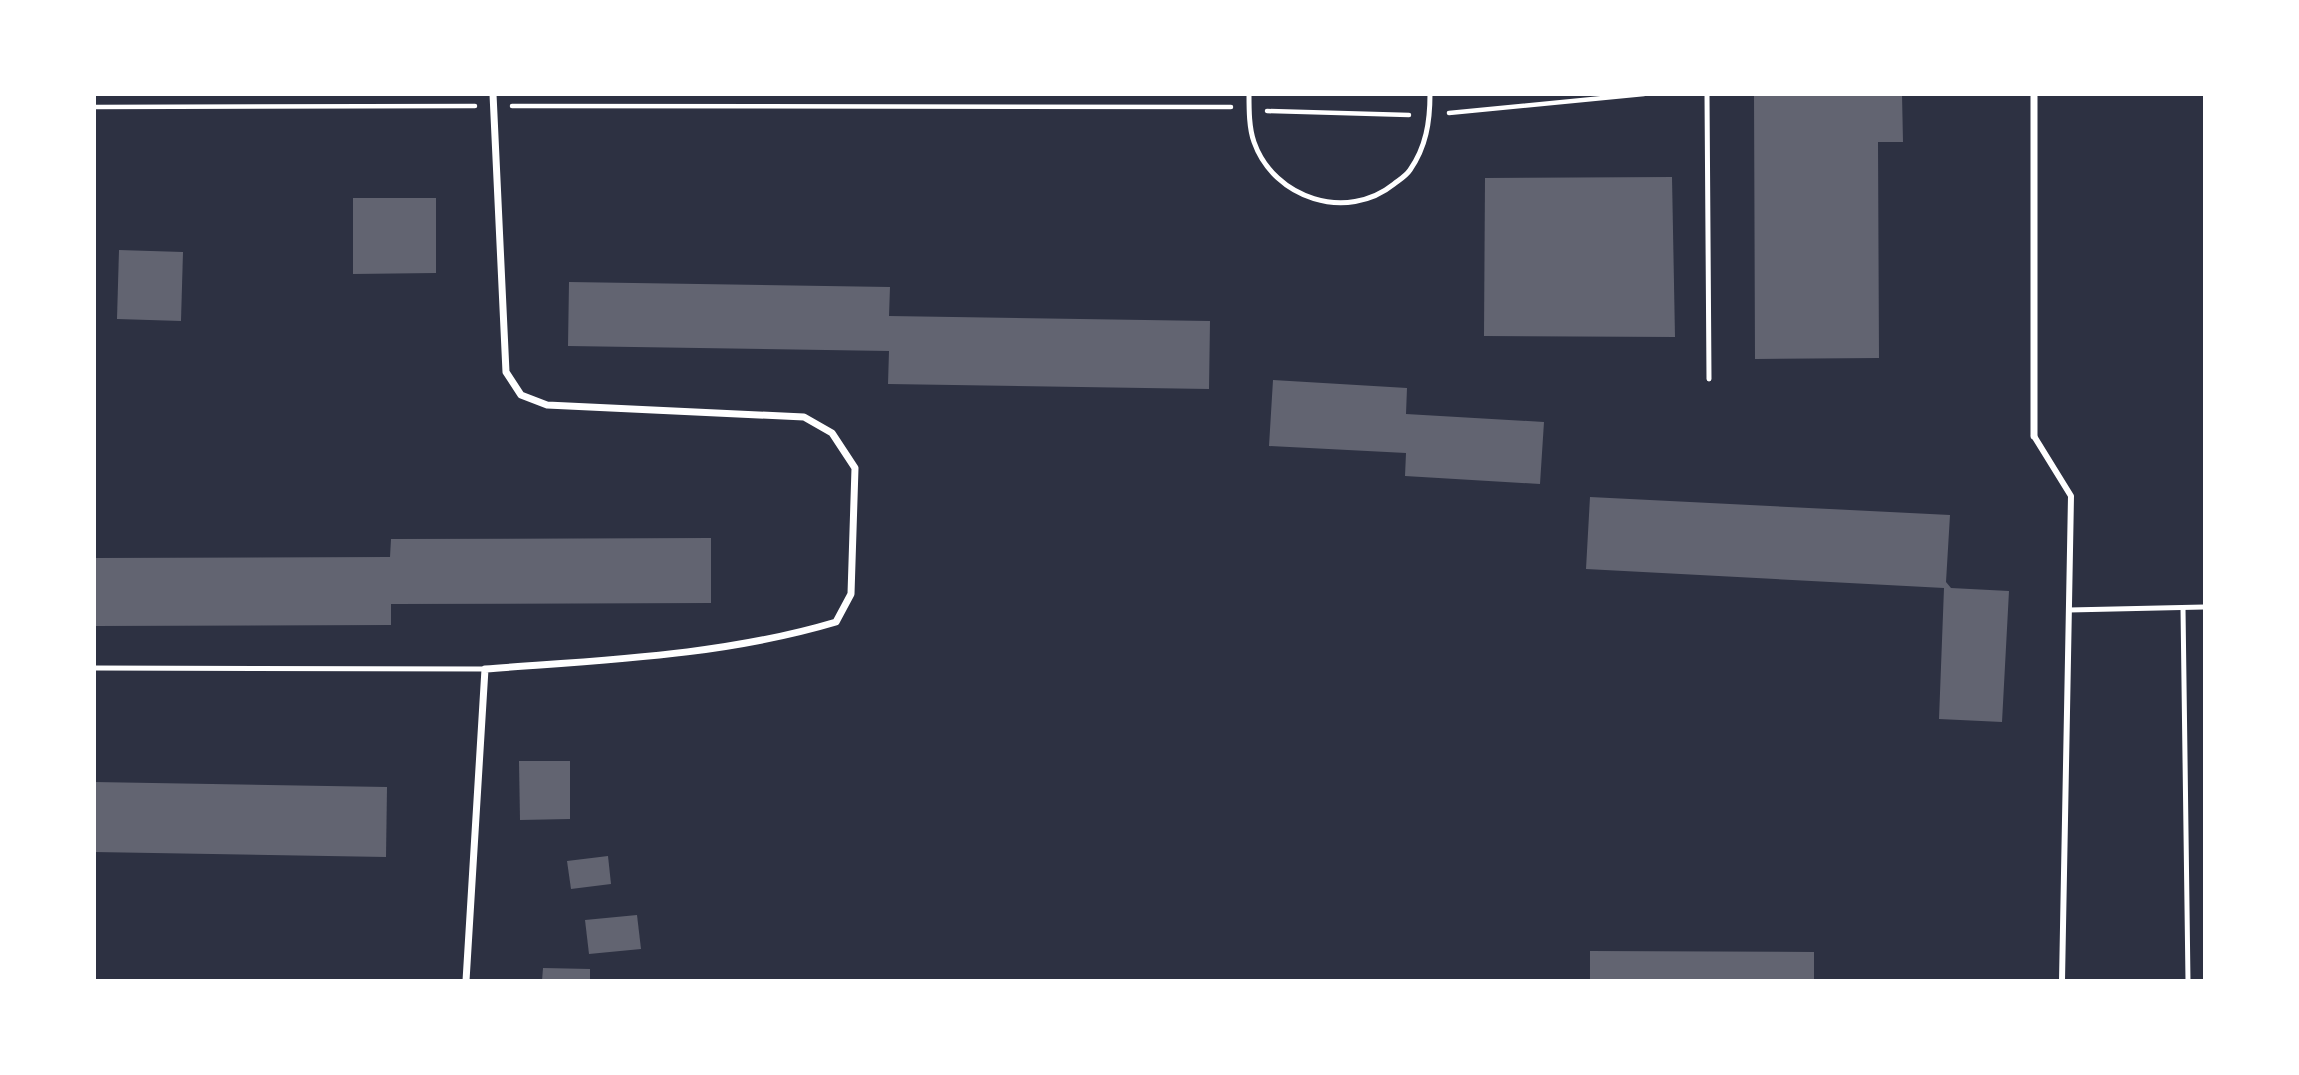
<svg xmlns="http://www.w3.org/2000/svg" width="2299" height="1075" viewBox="0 0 2299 1075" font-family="Mulish,sans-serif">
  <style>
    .building { fill: #626471 }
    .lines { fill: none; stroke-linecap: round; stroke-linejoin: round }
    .path { stroke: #fff; stroke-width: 4.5 }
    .service { stroke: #fff; stroke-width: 5 }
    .pedestrian { stroke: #fff; stroke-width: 6 }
    .minor { stroke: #fff; stroke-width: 7 }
  </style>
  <rect width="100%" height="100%" fill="#2d3142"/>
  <!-- building -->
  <g class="building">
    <polygon points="1754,94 1902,94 1903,142 1878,142 1879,358 1755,359"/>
    <polygon points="1672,177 1675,337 1484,336 1485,178"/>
    <polygon points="353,198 436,198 436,273 353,274"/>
    <polygon points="119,250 183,252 181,321 117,319"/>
    <polygon points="569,282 890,287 889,316 1210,321 1209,389 888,384 889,351 568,346"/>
    <polygon points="1273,380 1407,388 1406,414 1544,422 1540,484 1405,476 1406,453 1269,446"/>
    <polygon points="1590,497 1950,515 1946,582 1951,588 2009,591 2002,722 1939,719 1944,588 1586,569"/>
    <polygon points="711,538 711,603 391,604 391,625 94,626 94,558 390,557 391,539"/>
    <polygon points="519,761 570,761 570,819 520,820"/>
    <polygon points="94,782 387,787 386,857 94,852"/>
    <polygon points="608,856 611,884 571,889 567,861"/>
    <polygon points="637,915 641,949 589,954 585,920"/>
    <polygon points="1590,951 1814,952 1814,981 1590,981"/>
    <polygon points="543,968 590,969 590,981 542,981"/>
  </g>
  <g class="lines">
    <!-- path -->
    <g class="path">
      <polyline points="512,106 1231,107"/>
      <polyline points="94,107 475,106"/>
      <polyline points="1267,111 1409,115"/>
      <polyline points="1449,113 1644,94"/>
    </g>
    <!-- service -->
    <g class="service">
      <path d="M1249,94C1249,110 1249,128 1254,142C1274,199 1347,222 1394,184C1399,180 1406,176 1410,170C1426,147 1430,122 1430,94"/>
      <polyline points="1707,94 1709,379"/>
      <polyline points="2183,608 2188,981"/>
      <polyline points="2069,610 2204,607"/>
      <polyline points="94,668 485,669"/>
    </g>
    <!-- pedestrian -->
    <polyline class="pedestrian" points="2034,436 2071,496 2062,981"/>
    <!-- minor -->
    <g class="minor">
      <polyline points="2034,436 2034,94"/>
      <path d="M466,981L485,669C602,660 722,656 836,622L851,594L855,468L832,433L804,417L547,405L521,395L506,372L493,94"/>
    </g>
  </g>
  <!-- border -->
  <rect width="2299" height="1075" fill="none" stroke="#ffffff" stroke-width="192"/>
</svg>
